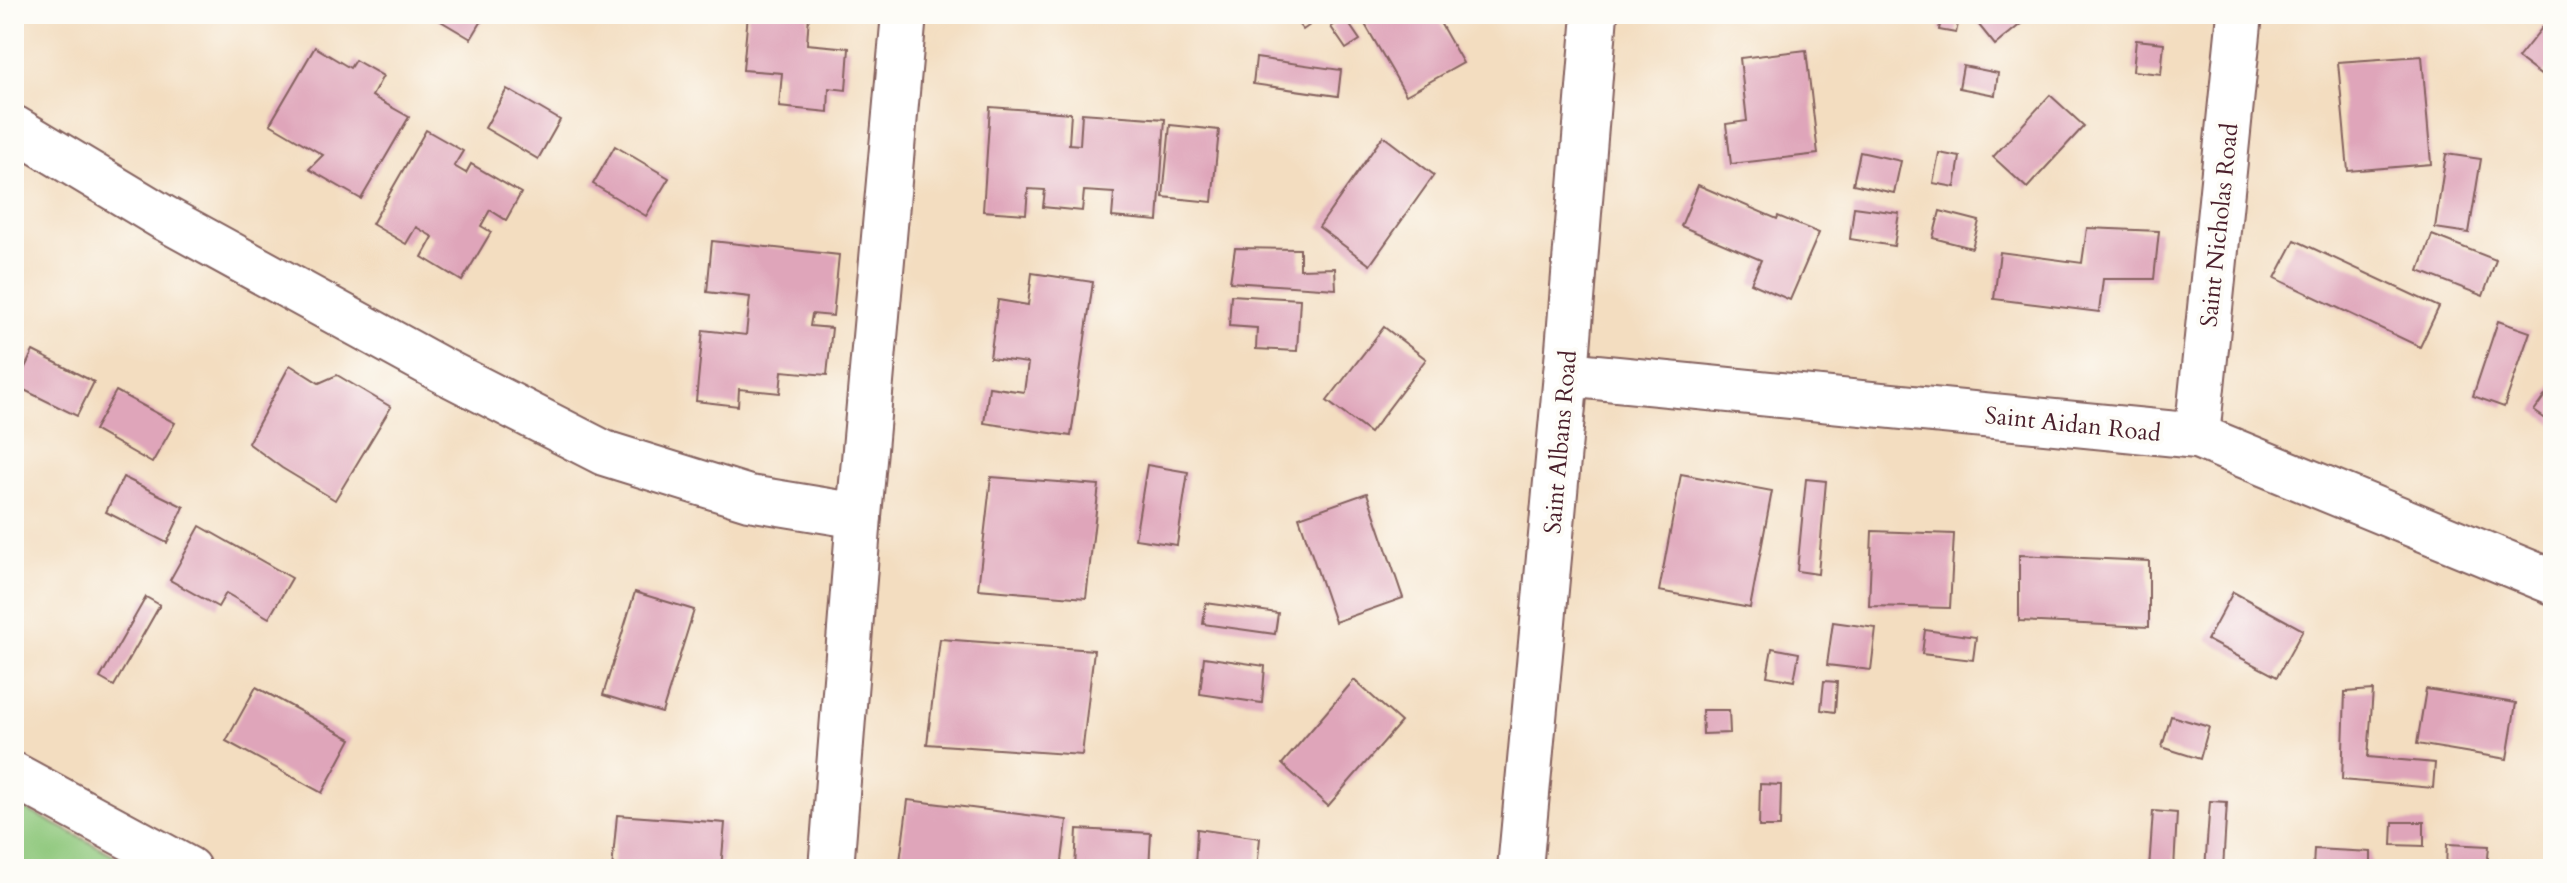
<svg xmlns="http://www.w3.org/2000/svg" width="2567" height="883" viewBox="0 0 2567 883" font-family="Cardo,serif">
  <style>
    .green { fill: #8ec77b; stroke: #6c7353; stroke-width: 2 }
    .building { fill: #dfa5ba }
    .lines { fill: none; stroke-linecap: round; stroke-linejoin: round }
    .minor-casing { stroke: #85625f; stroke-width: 48 }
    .minor { stroke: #fff; stroke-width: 44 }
    .labels { text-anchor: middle; stroke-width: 8; stroke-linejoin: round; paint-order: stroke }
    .street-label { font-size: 24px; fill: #4a1f2b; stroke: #fdfcf7 }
  </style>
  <rect width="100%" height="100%" fill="#fdfcf7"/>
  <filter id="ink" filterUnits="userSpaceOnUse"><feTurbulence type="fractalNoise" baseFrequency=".0125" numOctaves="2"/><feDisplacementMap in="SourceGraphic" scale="16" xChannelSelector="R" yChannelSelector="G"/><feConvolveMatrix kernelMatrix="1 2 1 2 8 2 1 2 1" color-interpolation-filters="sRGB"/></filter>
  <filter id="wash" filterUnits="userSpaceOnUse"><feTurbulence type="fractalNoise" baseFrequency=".006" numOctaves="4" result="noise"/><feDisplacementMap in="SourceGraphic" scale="32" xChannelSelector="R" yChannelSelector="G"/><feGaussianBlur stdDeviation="1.8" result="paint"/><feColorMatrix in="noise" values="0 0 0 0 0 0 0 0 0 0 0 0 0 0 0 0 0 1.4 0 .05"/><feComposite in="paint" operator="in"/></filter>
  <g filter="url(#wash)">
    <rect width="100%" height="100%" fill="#f3ddc0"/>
    <!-- green -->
    <polygon class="green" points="14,803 141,869 32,869 14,859"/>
    <g id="blocks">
      <!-- building -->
      <g class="building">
        <polygon points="429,14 486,14 471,39"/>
        <polygon points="748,14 809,14 807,44 849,48 846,90 829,88 828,112 779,107 782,73 743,70"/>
        <polygon points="1290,14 1325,14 1303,30"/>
        <polygon points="1359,14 1435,14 1463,63 1406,95"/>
        <polygon points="1942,14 1960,14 1956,33 1939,30"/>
        <polygon points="1970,14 2033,14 1995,45"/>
        <polygon points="2553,14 2553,62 2542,76 2518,58"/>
        <polygon points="1345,18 1360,40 1346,49 1331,27"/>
        <polygon points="2136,40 2164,43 2161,74 2133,71"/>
        <polygon points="315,47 350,68 355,60 383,76 372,96 409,117 361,199 309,169 323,155 270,124"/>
        <polygon points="1806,50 1818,154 1731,164 1726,124 1747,121 1740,58"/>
        <polygon points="2422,56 2431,164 2348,171 2338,62"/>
        <polygon points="1256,58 1341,70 1338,96 1253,84"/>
        <polygon points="1963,66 1998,73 1995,95 1959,88"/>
        <polygon points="507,89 560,120 538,159 485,128"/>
        <polygon points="2050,95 2084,126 2027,188 1993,157"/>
        <polygon points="990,107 1071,113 1069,144 1080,145 1082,113 1165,119 1158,221 1112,217 1114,193 1084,191 1082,211 1043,207 1045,190 1028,189 1026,214 983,211"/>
        <polygon points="1170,125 1219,130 1212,202 1163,197"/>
        <polygon points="426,130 463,151 454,166 466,173 471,164 521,193 506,220 490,210 481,226 491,232 462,281 422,257 433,237 416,227 406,244 372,224"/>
        <polygon points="1383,136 1434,175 1370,265 1319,227"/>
        <polygon points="615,146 669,178 646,216 593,184"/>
        <polygon points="1860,152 1901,161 1894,193 1853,184"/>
        <polygon points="1939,153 1960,157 1955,187 1933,183"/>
        <polygon points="2446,154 2481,159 2469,233 2435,228"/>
        <polygon points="1698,185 1777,219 1778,216 1819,233 1790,300 1751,283 1761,260 1681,226"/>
        <polygon points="1854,207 1899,213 1894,246 1850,239"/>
        <polygon points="1940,211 1979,221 1972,248 1933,238"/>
        <polygon points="2087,228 2159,231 2154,279 2103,279 2099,312 1994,299 2000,252 2082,263"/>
        <polygon points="2432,235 2496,260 2483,296 2419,271"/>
        <polygon points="2295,240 2439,307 2420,347 2275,278"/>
        <polygon points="712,241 839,255 833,316 812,314 810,326 832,328 827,375 782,371 780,393 739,389 738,406 696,401 703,330 746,335 750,297 707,292"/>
        <polygon points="1235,248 1300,249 1300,269 1335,268 1336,289 1230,282"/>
        <polygon points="1032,273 1093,282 1071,436 984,423 989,387 1024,392 1028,363 990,358 998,300 1028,305"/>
        <polygon points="1231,295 1300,299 1297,351 1256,349 1257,328 1229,326"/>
        <polygon points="2498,321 2530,332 2504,407 2473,396"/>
        <polygon points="1384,327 1426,359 1370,433 1327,401"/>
        <polygon points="33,351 94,382 77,416 16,386"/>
        <polygon points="290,365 319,383 337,375 391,407 335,500 282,468 248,443"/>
        <polygon points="2553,384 2553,424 2534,411"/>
        <polygon points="116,391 175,423 152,463 94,430"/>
        <polygon points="1147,465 1188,472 1177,545 1135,539"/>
        <polygon points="1681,474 1772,491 1750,608 1659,591"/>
        <polygon points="123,477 184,507 167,543 106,512"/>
        <polygon points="991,477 1099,485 1086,598 978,589"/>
        <polygon points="1806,479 1826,481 1818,574 1797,571"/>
        <polygon points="1367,493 1403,598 1335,622 1299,517"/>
        <polygon points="200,526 292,578 269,618 226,593 218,607 170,580"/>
        <polygon points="1872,531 1954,534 1950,608 1869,606"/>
        <polygon points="2019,555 2149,561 2149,627 2019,621"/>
        <polygon points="635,592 694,610 662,713 603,695"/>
        <polygon points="2233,592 2303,630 2277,677 2207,640"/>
        <polygon points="146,597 160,605 114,686 100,678"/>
        <polygon points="1206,603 1278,613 1275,634 1203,624"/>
        <polygon points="1833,622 1876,628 1871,670 1827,665"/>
        <polygon points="1925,630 1976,637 1973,660 1922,654"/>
        <polygon points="940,639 1094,650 1082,755 927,744"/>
        <polygon points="1772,648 1799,653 1794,681 1767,676"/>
        <polygon points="1204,657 1265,666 1262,703 1200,694"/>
        <polygon points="1354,680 1401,722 1328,806 1282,764"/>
        <polygon points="1824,681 1837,682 1835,712 1821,710"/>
        <polygon points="256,687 351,739 322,793 226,741"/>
        <polygon points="2426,689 2516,703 2507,759 2417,744"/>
        <polygon points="2373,690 2368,757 2435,763 2433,788 2342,780 2345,692"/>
        <polygon points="1702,710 1729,710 1730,733 1703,734"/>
        <polygon points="2171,716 2209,727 2200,759 2162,747"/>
        <polygon points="1760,784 1781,785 1780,827 1759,827"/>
        <polygon points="908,800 1067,820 1061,869 899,869"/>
        <polygon points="2210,801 2227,802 2223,869 2205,869"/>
        <polygon points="2153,811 2177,813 2174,869 2149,869"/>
        <polygon points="617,815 725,823 721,869 612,869"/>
        <polygon points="2393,822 2424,822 2424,846 2392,845"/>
        <polygon points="1077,829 1151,833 1149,869 1075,869"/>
        <polygon points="1197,829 1260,838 1257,869 1195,867"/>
        <polygon points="2447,844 2489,846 2487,869 2446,869"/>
        <polygon points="2314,849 2371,852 2371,869 2313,869"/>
      </g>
    </g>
  </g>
  <g filter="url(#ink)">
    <use href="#blocks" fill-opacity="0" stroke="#85625f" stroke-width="2"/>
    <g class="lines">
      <!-- minor casing -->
      <g class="minor-casing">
        <g id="minor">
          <polyline points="14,128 164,218 438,368 604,453 749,498 859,516"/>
          <polyline points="1566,374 2197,436 2553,582"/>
          <polyline points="2197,436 2240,14"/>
          <polyline points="14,775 188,869"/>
          <polyline points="831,869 859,516 904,14"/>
          <polyline points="1520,869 1566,374 1595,14"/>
        </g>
      </g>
      <!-- minor -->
      <use href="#minor" class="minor"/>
    </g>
  </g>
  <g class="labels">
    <!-- street labels -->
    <g class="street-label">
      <text transform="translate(2219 225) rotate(-84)" y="8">Saint Nicholas Road</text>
      <text transform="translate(2073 424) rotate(6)" y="8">Saint Aidan Road</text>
      <text transform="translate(1560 442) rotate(-85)" y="8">Saint Albans Road</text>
    </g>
  </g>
  <!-- margin -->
  <rect width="2567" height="883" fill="none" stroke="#fdfcf7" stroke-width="48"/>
</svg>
